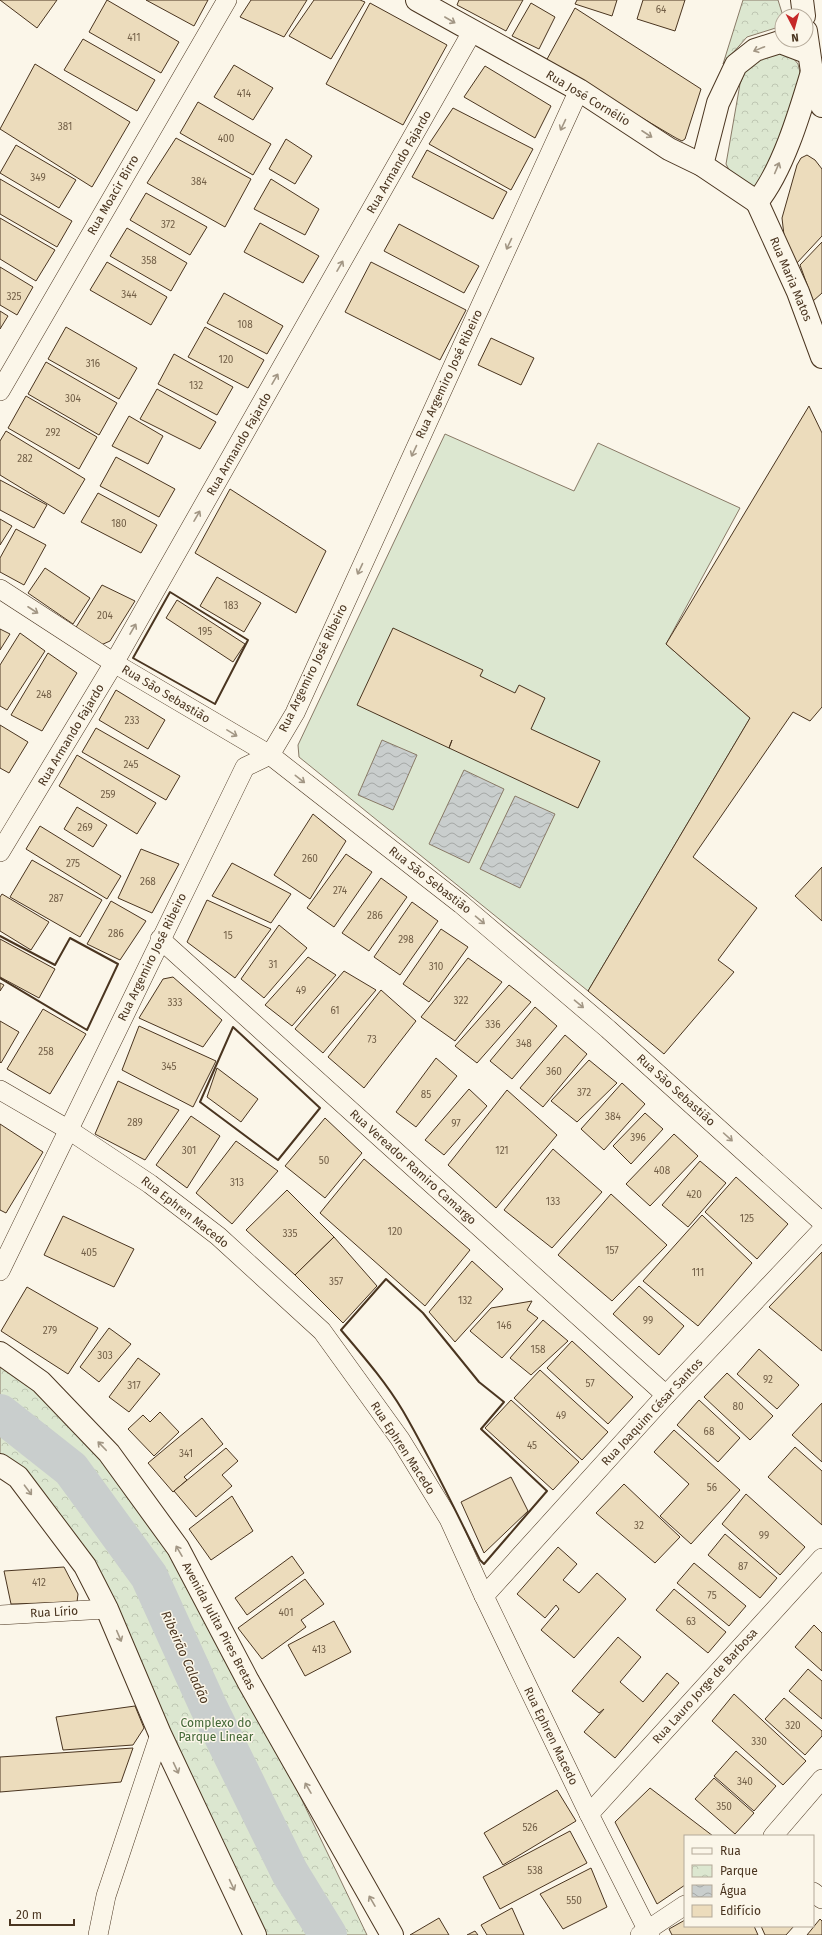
<svg xmlns="http://www.w3.org/2000/svg" width="822" height="1935" viewBox="0 0 822 1935" font-family="'Fira Sans',sans-serif">
  <style>
    .park { fill: url(#park-crowns); stroke: #887966 }
    .pitch { fill: #dce7d0; stroke: #887966 }
    .water { fill: url(#water-waves); stroke: #887966 }
    .lines { fill: none; stroke-linecap: round; stroke-linejoin: round }
    .river { stroke: #c9cecd; stroke-width: 38 }
    .building { fill: #ecdcbc; stroke: #4a3520 }
    .street-casing { stroke: #4a3520; stroke-width: 20 }
    .secondary-casing { stroke: #4a3520; stroke-width: 24 }
    .primary-casing { stroke: #4a3520; stroke-width: 24 }
    .street { stroke: #fbf6e9; stroke-width: 19 }
    .secondary { stroke: #fbf6e9; stroke-width: 22 }
    .primary { stroke: #fbf6e9; stroke-width: 22 }
    .wall { stroke: #4a3520; stroke-width: 2 }
    .oneway { stroke: #a29684 }
    .labels { text-anchor: middle; stroke-width: 3; stroke-linejoin: round; paint-order: stroke }
    .number-label { font-size: 10px; fill: #725f47 }
    .street-label { font-size: 12px; fill: #4a3520; stroke: #fbf6e9 }
    .park-label { font-size: 12px; fill: #436837; stroke: #fbf6e9 }
    .water-label { font-size: 13px; font-style: italic; fill: #4a3520; stroke: #fbf6e9 }
  </style>
  <defs>
    <pattern id="park-crowns" width="20" height="18" patternUnits="userSpaceOnUse"><rect width="20" height="18" fill="#dce7d0"/><path d="M2 6a3 3 0 1 1 6 0M12 15a3 3 0 1 1 6 0" fill="none" stroke="#bec7b2"/></pattern>
    <pattern id="water-waves" width="16" height="10" patternUnits="userSpaceOnUse"><rect width="16" height="10" fill="#c9cecd"/><path d="M0 5q4-4 8 0t8 0" fill="none" stroke="#a5a8a6"/></pattern>
  </defs>
  <rect width="100%" height="100%" fill="#fbf6e9"/>
  <!-- park -->
  <g class="park">
    <polygon points="743,0 778,0 783,16 782,26 747,37 723,64"/>
    <polygon points="762,51 789,53 798,64 802,81 761,183 752,188 732,176 726,164 740,84 748,63"/>
    <polygon points="0,1355 39,1384 175,1549 245,1682 367,1935 265,1935 119,1621 0,1461"/>
  </g>
  <!-- pitch -->
  <polygon class="pitch" points="445,434 574,491 598,443 740,508 666,644 750,718 588,991 299,757 298,745"/>
  <!-- water -->
  <g class="water">
    <polygon points="382,740 417,755 393,810 358,795"/>
    <polygon points="464,770 504,789 469,863 429,844"/>
    <polygon points="515,796 555,814 520,888 480,869"/>
  </g>
  <g class="lines">
    <!-- river -->
    <polyline class="river" points="0,1413 71,1469 149,1576 208,1706 290,1873 328,1935"/>
  </g>
  <!-- building -->
  <g class="building">
    <polygon points="0,0 57,0 37,28"/>
    <polygon points="107,0 179,42 161,73 89,32"/>
    <polygon points="146,0 208,0 194,26"/>
    <polygon points="251,0 307,0 284,37 240,17"/>
    <polygon points="314,0 360,0 365,2 331,59 289,36"/>
    <polygon points="459,0 523,0 506,31 457,5"/>
    <polygon points="577,0 617,0 612,16 575,4"/>
    <polygon points="643,0 685,0 675,31 637,19"/>
    <polygon points="370,3 447,45 403,125 326,84"/>
    <polygon points="531,3 555,17 539,49 512,36"/>
    <polygon points="575,8 701,89 685,139 682,141 676,138 546,61"/>
    <polygon points="83,39 155,80 137,111 64,70"/>
    <polygon points="35,64 130,122 92,187 0,129"/>
    <polygon points="234,65 273,88 253,120 214,97"/>
    <polygon points="485,66 551,106 535,138 464,97"/>
    <polygon points="198,102 271,144 253,175 180,133"/>
    <polygon points="453,108 533,149 511,190 429,144"/>
    <polygon points="176,138 251,179 225,227 147,183"/>
    <polygon points="286,139 312,156 295,184 269,169"/>
    <polygon points="16,145 76,180 59,208 0,173"/>
    <polygon points="427,150 507,192 493,219 412,177"/>
    <polygon points="807,155 815,160 822,169 822,236 796,264 785,244 782,218 797,165 801,158"/>
    <polygon points="0,179 72,221 57,247 0,214"/>
    <polygon points="271,179 319,209 305,235 254,209"/>
    <polygon points="146,193 207,227 190,255 130,220"/>
    <polygon points="0,218 55,250 36,281 0,259"/>
    <polygon points="260,223 319,256 303,283 244,252"/>
    <polygon points="399,224 479,266 464,293 384,251"/>
    <polygon points="127,228 187,263 171,291 110,256"/>
    <polygon points="822,242 822,293 813,301 800,265"/>
    <polygon points="107,262 167,297 151,325 90,290"/>
    <polygon points="371,262 466,310 440,360 345,312"/>
    <polygon points="0,267 33,287 17,315 0,305"/>
    <polygon points="224,293 283,326 267,354 207,323"/>
    <polygon points="0,311 8,316 0,329"/>
    <polygon points="66,327 137,368 119,399 48,359"/>
    <polygon points="205,327 264,360 248,388 188,357"/>
    <polygon points="491,338 534,358 521,385 478,365"/>
    <polygon points="174,354 233,387 217,415 158,384"/>
    <polygon points="46,362 117,403 99,435 28,394"/>
    <polygon points="157,389 216,422 200,449 140,419"/>
    <polygon points="26,396 97,437 79,469 8,428"/>
    <polygon points="809,406 822,433 822,707 810,721 793,712 693,857 757,908 718,960 734,972 664,1054 588,991 750,718 666,644"/>
    <polygon points="129,416 163,436 148,464 112,446"/>
    <polygon points="6,431 85,479 64,514 0,475 0,441"/>
    <polygon points="116,457 175,489 159,517 100,486"/>
    <polygon points="0,480 47,505 34,528 0,510"/>
    <polygon points="230,489 326,551 296,613 195,553"/>
    <polygon points="98,493 157,525 141,553 81,522"/>
    <polygon points="0,519 12,526 0,545"/>
    <polygon points="16,529 46,545 24,585 0,572 0,558"/>
    <polygon points="45,568 90,598 73,624 28,593"/>
    <polygon points="217,577 261,603 244,632 200,606"/>
    <polygon points="102,585 135,601 110,641 101,645 75,629"/>
    <polygon points="177,600 245,644 233,662 166,618"/>
    <polygon points="393,628 483,670 480,676 515,693 519,685 545,698 531,729 600,761 578,808 449,748 452,740 449,748 357,705"/>
    <polygon points="0,629 10,634 0,650"/>
    <polygon points="20,633 45,651 7,710 0,706 0,665"/>
    <polygon points="48,653 77,673 42,731 11,715"/>
    <polygon points="116,690 165,720 148,749 99,720"/>
    <polygon points="0,725 28,742 9,773 0,768"/>
    <polygon points="96,728 180,776 166,800 82,752"/>
    <polygon points="77,755 156,803 137,834 59,786"/>
    <polygon points="77,807 107,825 93,847 64,829"/>
    <polygon points="313,814 346,841 310,899 274,875"/>
    <polygon points="40,826 121,876 107,899 26,849"/>
    <polygon points="141,849 179,864 152,913 118,898"/>
    <polygon points="346,854 372,872 334,927 307,908"/>
    <polygon points="32,860 102,900 80,937 10,897"/>
    <polygon points="232,863 291,894 271,923 212,896"/>
    <polygon points="822,867 822,921 795,896"/>
    <polygon points="381,878 407,897 369,951 342,933"/>
    <polygon points="2,894 49,922 31,950 0,931 0,897"/>
    <polygon points="207,900 271,929 235,978 187,942"/>
    <polygon points="111,901 146,921 120,960 87,944"/>
    <polygon points="412,902 438,921 400,975 374,957"/>
    <polygon points="279,925 307,948 264,998 241,979"/>
    <polygon points="441,929 468,947 429,1002 403,984"/>
    <polygon points="0,939 55,969 39,998 0,977"/>
    <polygon points="308,957 336,975 292,1026 265,1005"/>
    <polygon points="468,958 502,982 455,1041 421,1017"/>
    <polygon points="344,971 376,990 323,1053 295,1029"/>
    <polygon points="173,977 222,1020 203,1047 139,1018 163,979"/>
    <polygon points="0,983 4,985 0,991"/>
    <polygon points="509,985 531,1002 477,1063 455,1046"/>
    <polygon points="381,990 416,1021 364,1088 328,1057"/>
    <polygon points="535,1007 557,1026 512,1079 490,1061"/>
    <polygon points="43,1009 86,1034 50,1094 7,1069"/>
    <polygon points="0,1021 19,1032 1,1063 0,1062"/>
    <polygon points="139,1026 216,1061 193,1107 122,1070"/>
    <polygon points="565,1035 587,1054 543,1107 520,1088"/>
    <polygon points="436,1058 457,1076 416,1127 396,1112"/>
    <polygon points="589,1060 617,1083 577,1122 551,1101"/>
    <polygon points="217,1068 258,1099 241,1122 207,1097"/>
    <polygon points="118,1081 179,1110 145,1160 95,1134"/>
    <polygon points="622,1083 645,1104 604,1150 581,1129"/>
    <polygon points="469,1089 487,1106 444,1155 425,1140"/>
    <polygon points="507,1090 557,1135 496,1208 448,1165"/>
    <polygon points="645,1113 663,1129 631,1164 613,1146"/>
    <polygon points="191,1116 220,1136 187,1188 156,1165"/>
    <polygon points="325,1118 362,1153 325,1198 285,1166"/>
    <polygon points="0,1124 43,1152 6,1213 0,1210"/>
    <polygon points="674,1134 698,1156 650,1206 626,1184"/>
    <polygon points="236,1141 278,1171 232,1224 196,1193"/>
    <polygon points="553,1149 602,1192 552,1248 504,1210"/>
    <polygon points="364,1159 470,1250 425,1306 320,1213"/>
    <polygon points="700,1161 726,1183 688,1227 662,1205"/>
    <polygon points="736,1177 788,1224 757,1259 705,1212"/>
    <polygon points="287,1190 334,1237 295,1275 246,1230"/>
    <polygon points="611,1194 667,1245 612,1301 558,1255"/>
    <polygon points="702,1215 752,1263 698,1326 643,1281"/>
    <polygon points="63,1216 134,1249 114,1287 44,1255"/>
    <polygon points="334,1237 377,1286 343,1323 295,1275"/>
    <polygon points="822,1252 822,1351 769,1307"/>
    <polygon points="472,1261 503,1289 455,1342 429,1312"/>
    <polygon points="639,1286 684,1326 659,1355 613,1314"/>
    <polygon points="27,1287 98,1328 68,1374 1,1331"/>
    <polygon points="532,1301 527,1310 538,1318 502,1358 470,1331 491,1308"/>
    <polygon points="543,1320 568,1341 531,1375 510,1358"/>
    <polygon points="109,1328 131,1344 99,1382 80,1367"/>
    <polygon points="572,1341 633,1397 608,1424 547,1368"/>
    <polygon points="759,1349 799,1385 777,1409 737,1374"/>
    <polygon points="138,1358 160,1374 129,1412 109,1397"/>
    <polygon points="540,1370 608,1432 582,1460 514,1398"/>
    <polygon points="727,1373 773,1416 750,1440 704,1397"/>
    <polygon points="511,1400 579,1462 553,1490 485,1428"/>
    <polygon points="699,1400 740,1438 718,1462 677,1425"/>
    <polygon points="822,1403 822,1462 792,1435"/>
    <polygon points="160,1412 179,1432 154,1456 128,1429 143,1415 150,1422"/>
    <polygon points="202,1418 223,1444 184,1477 187,1480 173,1492 148,1463"/>
    <polygon points="674,1430 740,1490 691,1544 660,1516 689,1484 654,1452"/>
    <polygon points="795,1447 822,1471 822,1525 768,1477"/>
    <polygon points="226,1448 238,1461 222,1475 232,1486 196,1517 174,1491"/>
    <polygon points="511,1477 528,1511 484,1553 461,1502"/>
    <polygon points="624,1484 680,1537 655,1563 596,1513"/>
    <polygon points="746,1494 805,1547 780,1575 722,1524"/>
    <polygon points="232,1496 253,1531 211,1560 189,1529"/>
    <polygon points="725,1534 777,1578 760,1598 708,1555"/>
    <polygon points="558,1547 577,1564 563,1580 579,1593 597,1573 626,1599 574,1658 541,1630 559,1609 556,1605 545,1618 517,1594"/>
    <polygon points="292,1556 304,1573 247,1615 235,1598"/>
    <polygon points="694,1563 746,1606 729,1626 677,1583"/>
    <polygon points="64,1567 78,1594 77,1602 11,1604 4,1571"/>
    <polygon points="305,1579 324,1604 301,1620 306,1627 262,1659 238,1628"/>
    <polygon points="674,1589 726,1632 708,1653 656,1610"/>
    <polygon points="334,1621 351,1652 305,1676 288,1645"/>
    <polygon points="814,1625 822,1633 822,1671 795,1647"/>
    <polygon points="618,1637 641,1657 620,1682 643,1702 667,1673 679,1683 615,1758 584,1732 604,1709 599,1713 572,1691"/>
    <polygon points="808,1669 822,1681 822,1719 789,1691"/>
    <polygon points="734,1694 806,1761 783,1785 712,1721"/>
    <polygon points="784,1698 822,1731 822,1736 805,1755 765,1719"/>
    <polygon points="135,1706 144,1728 133,1745 63,1750 56,1717"/>
    <polygon points="133,1748 121,1782 0,1792 0,1757"/>
    <polygon points="736,1751 776,1786 754,1811 714,1776"/>
    <polygon points="714,1778 754,1813 735,1834 695,1799"/>
    <polygon points="650,1788 713,1836 685,1836 685,1885 657,1904 615,1822"/>
    <polygon points="557,1790 576,1821 503,1865 484,1833"/>
    <polygon points="570,1831 587,1863 500,1909 483,1877"/>
    <polygon points="591,1868 607,1907 563,1929 540,1894"/>
    <polygon points="512,1908 524,1935 487,1935 481,1925"/>
    <polygon points="439,1918 449,1935 410,1935"/>
    <polygon points="820,1919 822,1921 822,1935 807,1935"/>
    <polygon points="685,1920 685,1926 754,1926 758,1935 672,1935 669,1929"/>
    <polygon points="761,1926 794,1926 786,1935 765,1935"/>
    <polygon points="475,1931 478,1935 467,1935"/>
  </g>
  <g class="lines">
    <!-- street casing -->
    <g class="street-casing">
      <g id="street">
        <polyline points="0,391 227,0"/>
        <polyline points="0,589 114,663 270,755 461,904 608,1029 822,1222"/>
        <polyline points="0,852 114,663 472,32"/>
        <polyline points="160,939 666,1395"/>
        <polyline points="0,1090 69,1130 150,1184 218,1236 322,1331 400,1439 449,1519 484,1596 589,1814 650,1935"/>
        <polyline points="0,1271 245,767 270,755 295,713 579,90"/>
        <polyline points="484,1596 666,1395 822,1230"/>
        <polyline points="0,1615 107,1609"/>
        <polyline points="589,1814 822,1558"/>
        <polyline points="773,1836 822,1779"/>
        <polyline points="813,1892 822,1899"/>
        <polyline points="98,1935 106,1896 160,1734"/>
        <polyline points="640,1935 685,1905"/>
      </g>
    </g>
    <!-- secondary casing -->
    <g class="secondary-casing">
      <g id="secondary">
        <polyline points="417,0 579,90 669,149 702,165 757,202"/>
        <polyline points="802,0 804,16"/>
        <polyline points="806,31 812,72 822,106"/>
        <polyline points="702,165 718,103 736,65 755,50 780,42 809,53"/>
        <polyline points="757,202 798,292 822,357"/>
        <path d="M757,202C783,170 800,112 812,72"/>
      </g>
    </g>
    <!-- primary casing -->
    <g class="primary-casing">
      <g id="primary">
        <polyline points="0,1353 41,1382 109,1453 178,1548 248,1681 392,1935"/>
        <polyline points="0,1465 18,1477 85,1566 107,1609 160,1734 255,1935"/>
      </g>
    </g>
    <!-- street -->
    <use href="#street" class="street"/>
    <!-- secondary -->
    <use href="#secondary" class="secondary"/>
    <!-- primary -->
    <use href="#primary" class="primary"/>
    <!-- wall -->
    <g class="wall">
      <polygon points="170,592 248,640 215,704 133,658"/>
      <polyline points="0,936 55,965 70,938 118,964 87,1030 0,978"/>
      <polygon points="233,1027 320,1108 278,1160 200,1102"/>
      <path d="M386,1279L423,1313L479,1382L504,1402L481,1429L547,1491L484,1564L480,1560C455,1510 431,1459 403,1411C385,1381 363,1356 341,1330Z"/>
    </g>
  </g>
  <!-- one-way arrows -->
  <defs><path id="oneway-shaft" d="M-6 0H5M1.5-3L5.5 0L1.5 3" fill="none" stroke-width="1.6" stroke-linecap="round" stroke-linejoin="round"/></defs>
  <g class="oneway">
    <use href="#oneway-shaft" transform="translate(450 20) rotate(30)"/>
    <use href="#oneway-shaft" transform="translate(759 49) rotate(158)"/>
    <use href="#oneway-shaft" transform="translate(563 125) rotate(115)"/>
    <use href="#oneway-shaft" transform="translate(647 134) rotate(33)"/>
    <use href="#oneway-shaft" transform="translate(777 168) rotate(-67)"/>
    <use href="#oneway-shaft" transform="translate(509 244) rotate(115)"/>
    <use href="#oneway-shaft" transform="translate(340 266) rotate(-60)"/>
    <use href="#oneway-shaft" transform="translate(275 379) rotate(-60)"/>
    <use href="#oneway-shaft" transform="translate(414 451) rotate(115)"/>
    <use href="#oneway-shaft" transform="translate(197 516) rotate(-60)"/>
    <use href="#oneway-shaft" transform="translate(360 569) rotate(115)"/>
    <use href="#oneway-shaft" transform="translate(33 610) rotate(33)"/>
    <use href="#oneway-shaft" transform="translate(133 629) rotate(-60)"/>
    <use href="#oneway-shaft" transform="translate(232 733) rotate(31)"/>
    <use href="#oneway-shaft" transform="translate(300 779) rotate(38)"/>
    <use href="#oneway-shaft" transform="translate(480 920) rotate(40)"/>
    <use href="#oneway-shaft" transform="translate(579 1004) rotate(40)"/>
    <use href="#oneway-shaft" transform="translate(728 1137) rotate(42)"/>
    <use href="#oneway-shaft" transform="translate(102 1446) rotate(-134)"/>
    <use href="#oneway-shaft" transform="translate(28 1490) rotate(53)"/>
    <use href="#oneway-shaft" transform="translate(179 1551) rotate(-120)"/>
    <use href="#oneway-shaft" transform="translate(119 1636) rotate(67)"/>
    <use href="#oneway-shaft" transform="translate(176 1768) rotate(65)"/>
    <use href="#oneway-shaft" transform="translate(308 1788) rotate(-120)"/>
    <use href="#oneway-shaft" transform="translate(232 1885) rotate(65)"/>
    <use href="#oneway-shaft" transform="translate(372 1901) rotate(-120)"/>
  </g>
  <g class="labels">
    <!-- number labels -->
    <g class="number-label">
      <text x="661" y="13">64</text>
      <text x="134" y="41">411</text>
      <text x="244" y="97">414</text>
      <text x="65" y="130">381</text>
      <text x="226" y="142">400</text>
      <text x="38" y="181">349</text>
      <text x="199" y="185">384</text>
      <text x="168" y="228">372</text>
      <text x="149" y="264">358</text>
      <text x="129" y="298">344</text>
      <text x="14" y="300">325</text>
      <text x="245" y="328">108</text>
      <text x="226" y="363">120</text>
      <text x="93" y="367">316</text>
      <text x="196" y="389">132</text>
      <text x="73" y="402">304</text>
      <text x="53" y="436">292</text>
      <text x="25" y="462">282</text>
      <text x="119" y="527">180</text>
      <text x="231" y="609">183</text>
      <text x="105" y="619">204</text>
      <text x="205" y="635">195</text>
      <text x="44" y="698">248</text>
      <text x="132" y="724">233</text>
      <text x="131" y="768">245</text>
      <text x="108" y="798">259</text>
      <text x="85" y="831">269</text>
      <text x="310" y="862">260</text>
      <text x="73" y="867">275</text>
      <text x="148" y="885">268</text>
      <text x="340" y="894">274</text>
      <text x="56" y="902">287</text>
      <text x="375" y="919">286</text>
      <text x="116" y="937">286</text>
      <text x="228" y="939">15</text>
      <text x="406" y="943">298</text>
      <text x="273" y="968">31</text>
      <text x="436" y="970">310</text>
      <text x="301" y="994">49</text>
      <text x="461" y="1004">322</text>
      <text x="175" y="1006">333</text>
      <text x="335" y="1014">61</text>
      <text x="493" y="1028">336</text>
      <text x="372" y="1043">73</text>
      <text x="524" y="1047">348</text>
      <text x="46" y="1055">258</text>
      <text x="169" y="1070">345</text>
      <text x="554" y="1075">360</text>
      <text x="584" y="1096">372</text>
      <text x="426" y="1098">85</text>
      <text x="613" y="1120">384</text>
      <text x="135" y="1126">289</text>
      <text x="456" y="1127">97</text>
      <text x="638" y="1141">396</text>
      <text x="189" y="1154">301</text>
      <text x="502" y="1154">121</text>
      <text x="324" y="1164">50</text>
      <text x="662" y="1174">408</text>
      <text x="237" y="1186">313</text>
      <text x="694" y="1198">420</text>
      <text x="553" y="1205">133</text>
      <text x="747" y="1222">125</text>
      <text x="395" y="1235">120</text>
      <text x="290" y="1237">335</text>
      <text x="612" y="1254">157</text>
      <text x="89" y="1256">405</text>
      <text x="698" y="1276">111</text>
      <text x="336" y="1285">357</text>
      <text x="465" y="1304">132</text>
      <text x="648" y="1324">99</text>
      <text x="504" y="1329">146</text>
      <text x="50" y="1334">279</text>
      <text x="538" y="1353">158</text>
      <text x="105" y="1359">303</text>
      <text x="768" y="1383">92</text>
      <text x="590" y="1387">57</text>
      <text x="134" y="1389">317</text>
      <text x="738" y="1410">80</text>
      <text x="561" y="1419">49</text>
      <text x="709" y="1435">68</text>
      <text x="532" y="1449">45</text>
      <text x="186" y="1457">341</text>
      <text x="712" y="1491">56</text>
      <text x="639" y="1529">32</text>
      <text x="764" y="1539">99</text>
      <text x="743" y="1570">87</text>
      <text x="39" y="1586">412</text>
      <text x="712" y="1599">75</text>
      <text x="286" y="1616">401</text>
      <text x="691" y="1625">63</text>
      <text x="319" y="1653">413</text>
      <text x="793" y="1729">320</text>
      <text x="759" y="1745">330</text>
      <text x="745" y="1785">340</text>
      <text x="724" y="1810">350</text>
      <text x="530" y="1831">526</text>
      <text x="535" y="1874">538</text>
      <text x="574" y="1904">550</text>
    </g>
    <!-- street labels -->
    <g class="street-label">
      <text transform="translate(588 98) rotate(31)" y="4">Rua José Cornélio</text>
      <text transform="translate(399 162) rotate(-60)" y="4">Rua Armando Fajardo</text>
      <text transform="translate(113 195) rotate(-60)" y="4">Rua Moacir Birro</text>
      <text transform="translate(791 279) rotate(67)" y="4">Rua Maria Matos</text>
      <text transform="translate(449 374) rotate(-65)" y="4">Rua Argemiro José Ribeiro</text>
      <text transform="translate(239 444) rotate(-60)" y="4">Rua Armando Fajardo</text>
      <text transform="translate(313 668) rotate(-64)" y="4">Rua Argemiro José Ribeiro</text>
      <text transform="translate(166 694) rotate(31)" y="4">Rua São Sebastião</text>
      <text transform="translate(71 735) rotate(-59)" y="4">Rua Armando Fajardo</text>
      <text transform="translate(430 880) rotate(38)" y="4">Rua São Sebastião</text>
      <text transform="translate(152 957) rotate(-64)" y="4">Rua Argemiro José Ribeiro</text>
      <text transform="translate(676 1090) rotate(42)" y="4">Rua São Sebastião</text>
      <text transform="translate(413 1167) rotate(42)" y="4">Rua Vereador Ramiro Camargo</text>
      <text transform="translate(185 1212) rotate(38)" y="4">Rua Ephren Macedo</text>
      <text transform="translate(652 1412) rotate(-47)" y="4">Rua Joaquim César Santos</text>
      <text transform="translate(403 1448) rotate(57)" y="4">Rua Ephren Macedo</text>
      <text transform="translate(54 1612) rotate(-3)" y="4">Rua Lírio</text>
      <text transform="translate(219 1626) rotate(62)" y="4">Avenida Julita Pires Bretas</text>
      <text transform="translate(705 1686) rotate(-48)" y="4">Rua Lauro Jorge de Barbosa</text>
      <text transform="translate(551 1736) rotate(64)" y="4">Rua Ephren Macedo</text>
    </g>
    <!-- park labels -->
    <g class="park-label">
      <text x="216" y="1727">Complexo do<tspan x="216" dy="14">Parque Linear</tspan></text>
    </g>
    <!-- water labels -->
    <g class="water-label">
      <text transform="translate(186 1657) rotate(66)" y="5">Ribeirão Caladão</text>
    </g>
  </g>
  <!-- legend -->
  <rect x="684" y="1835" width="130" height="92" fill="#fbf6e9" stroke="#b4a999"/>
  <rect x="692" y="1848" width="20" height="6" fill="#fbf6e9" stroke="#b4a999"/>
  <text x="720" y="1855" font-size="12" fill="#4a3520">Rua</text>
  <rect x="692" y="1865" width="20" height="12" fill="url(#park-crowns)" stroke="#b4a999"/>
  <text x="720" y="1875" font-size="12" fill="#4a3520">Parque</text>
  <rect x="692" y="1885" width="20" height="12" fill="url(#water-waves)" stroke="#b4a999"/>
  <text x="720" y="1895" font-size="12" fill="#4a3520">Água</text>
  <rect x="692" y="1905" width="20" height="12" fill="#ecdcbc" stroke="#b4a999"/>
  <text x="720" y="1915" font-size="12" fill="#4a3520">Edifício</text>
  <!-- north arrow -->
  <g transform="translate(794 28) rotate(174)"><circle r="19" fill="#fbf6e9" stroke="#b4a999"/>
  <path d="M0-3L7 15L0 10L-7 15Z" fill="#c62828"/>
  <text y="-6" font-size="11" font-weight="bold" text-anchor="middle" fill="#4a3520">N</text>
  </g>
  <!-- scale -->
  <path d="M10 1919v6h64v-6" fill="none" stroke="#4a3520" stroke-width="2"/>
  <text x="16" y="1919" font-size="12" fill="#4a3520" stroke="#fbf6e9" stroke-width="3" paint-order="stroke">20 m</text>
</svg>
